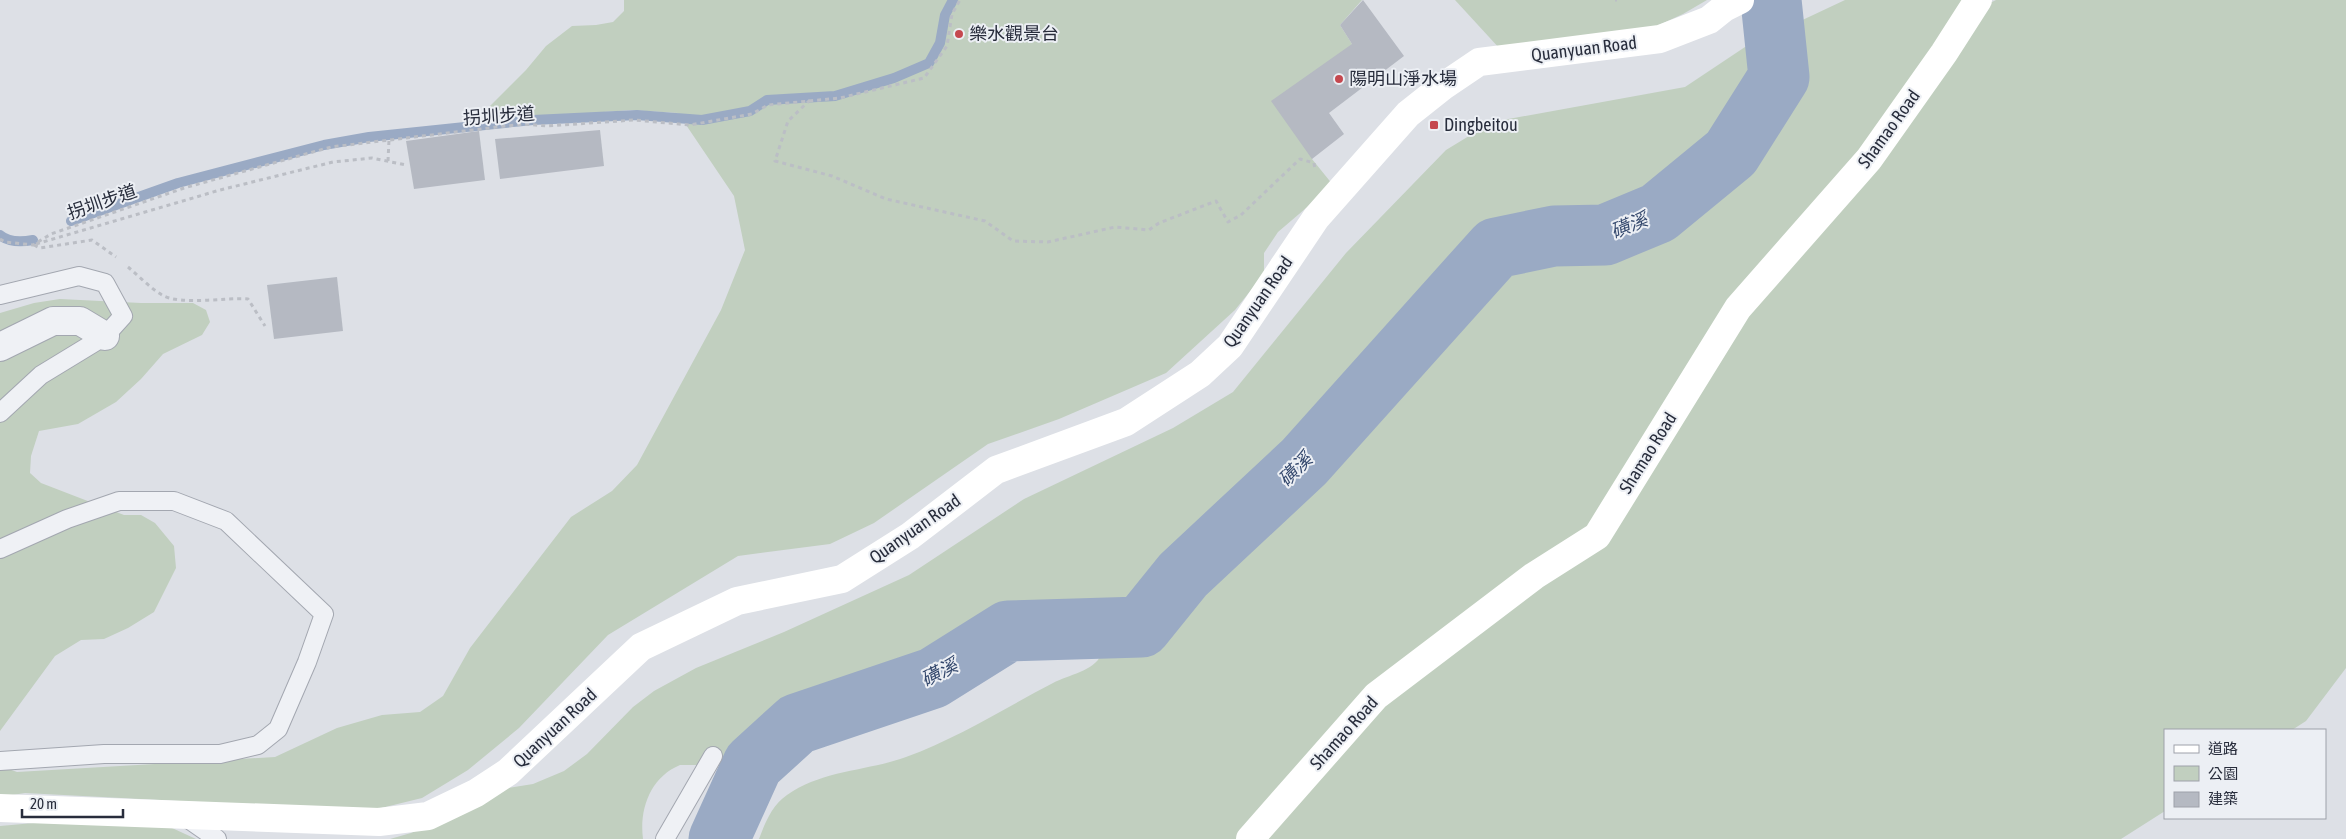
<svg xmlns="http://www.w3.org/2000/svg" width="2346" height="839" viewBox="0 0 2346 839" font-family="'Asap Condensed','Noto Sans TC',sans-serif">
  <style>
    .green { fill: #c1cfbf }
    .lines { fill: none; stroke-linecap: round; stroke-linejoin: round }
    .stream { stroke: #9aaac4; stroke-width: 10 }
    .river { stroke: #9aaac4; stroke-width: 61 }
    .building { fill: #b5b9c2 }
    .lane-casing { stroke: #a3a7b0; stroke-width: 20 }
    .street-casing { stroke: #a3a7b0; stroke-width: 30 }
    .path { stroke: #bbbec5; stroke-width: 3; stroke-dasharray: 4 4; stroke-linecap: butt }
    .lane { stroke: #eff1f5; stroke-width: 18 }
    .street { stroke: #eff1f5; stroke-width: 28 }
    .secondary { stroke: #fff; stroke-width: 28 }
    .poi-dot { fill: #c5484f; stroke: #eceff4; stroke-width: 2 }
    .labels { text-anchor: middle; stroke-width: 4; stroke-linejoin: round; paint-order: stroke }
    .poi-label { font-size: 18px; fill: #282d3c; stroke: #eceff4; text-anchor: start }
    .street-label { font-size: 18px; fill: #282d3c; stroke: #eceff4 }
    .water-label { font-size: 19px; font-style: italic; fill: #34486d; stroke: #eceff4 }
  </style>
  <rect width="100%" height="100%" fill="#dde0e6"/>
  <!-- green -->
  <g class="green">
    <polygon points="624,0 1362,0 1340,25 1352,44 1312,159 1333,185 1278,232 1264,253 1264,274 1235,310 1166,373 1059,419 988,444 874,523 830,544 738,556 608,635 519,728 468,770 422,798 369,811 25,793 0,797 0,766 17,772 275,757 337,728 382,715 420,712 443,696 470,648 571,517 612,491 637,465 721,310 745,250 734,196 678,113 631,110 496,120 483,113 526,70 546,46 572,26 596,25 613,22 624,11"/>
    <polygon points="1455,0 1707,0 1683,14 1637,35 1500,49"/>
    <path d="M1845,0H1983L1992,2L1996,0H2346V668L2306,721L2292,730H2165V811L2121,839H759C765,823 772,805 787,795C822,770 868,771 906,757C958,738 1005,708 1053,683C1068,675 1094,671 1101,655L1099,649L1084,644L1019,645L985,652L958,661L930,674L788,762L780,765H680C651,777 639,808 643,839H390L411,833L456,813L501,789L533,784L564,771L587,754L633,707L654,691L696,668L784,632L909,575L1024,499L1173,428L1233,392L1346,253L1446,150L1492,122L1685,87L1745,47Z"/>
    <polygon points="60,299 141,303 193,303 206,310 210,322 202,335 163,354 141,379 116,402 78,424 39,431 31,456 30,473 41,483 124,515 141,515 155,523 174,546 176,568 154,612 128,628 104,639 81,640 55,656 0,731 0,313 34,303"/>
    <polygon points="79,819 159,822 196,839 0,839 0,826"/>
  </g>
  <g class="lines">
    <!-- stream -->
    <g class="stream">
      <polyline points="71,221 178,183 324,145 369,137 533,120 637,115 702,120 750,111 767,100 835,96 894,78 929,63 940,43 945,15 953,0"/>
      <path d="M0,235C9,243 22,242 33,240"/>
    </g>
    <!-- river -->
    <polyline class="river" points="719,839 753,764 797,724 933,678 1008,631 1141,627 1183,575 1304,462 1496,248 1554,236 1605,235 1658,213 1731,153 1779,77 1771,0"/>
  </g>
  <!-- building -->
  <g class="building">
    <polygon points="1363,0 1404,56 1329,113 1344,134 1312,159 1271,101 1352,44 1340,25"/>
    <polygon points="600,130 604,166 500,179 495,139"/>
    <polygon points="479,131 485,180 414,189 406,141"/>
    <polygon points="337,277 343,331 274,339 267,285"/>
  </g>
  <g class="lines">
    <!-- lane casing -->
    <g class="lane-casing">
      <g id="lane">
        <polyline points="0,295 79,276 105,283 123,316 105,336 41,375 0,413"/>
        <polyline points="0,549 67,519 119,501 174,501 226,521 324,614 307,662 278,729 258,745 220,754 104,754 0,761"/>
        <polyline points="184,816 217,839"/>
        <polyline points="665,839 713,756"/>
      </g>
    </g>
    <!-- street casing -->
    <g class="street-casing">
      <polyline id="street" points="0,347 53,321 80,321 105,336"/>
    </g>
    <!-- path -->
    <g class="path">
      <polyline points="1615,0 1617,0"/>
      <polyline points="810,100 788,121 775,161 832,176 886,199 985,221 1013,241 1048,242 1115,227 1149,230 1159,223 1216,201 1228,222 1241,215 1300,159 1314,163 1315,170"/>
      <polyline points="388,161 389,140"/>
      <polyline points="0,239 5,242 33,245 51,234 184,188 331,147 523,124 547,126 634,120 690,125 752,114 768,105 840,98 924,78 947,46 952,14 960,0"/>
      <polyline points="36,244 220,190 333,162 372,158 406,165"/>
      <polyline points="34,245 40,248 92,240 116,257"/>
      <path d="M128,267C139,276 150,288 162,295C181,306 225,297 248,299L265,326"/>
    </g>
    <!-- lane -->
    <use href="#lane" class="lane"/>
    <!-- street -->
    <use href="#street" class="street"/>
    <!-- secondary -->
    <g class="secondary">
      <polyline points="0,808 379,822 428,816 476,793 508,772 641,647 737,601 842,579 910,536 996,470 1126,422 1200,374 1230,346 1316,218 1408,114 1442,87 1479,62 1660,39 1709,20 1724,8 1740,0"/>
      <polyline points="1250,839 1376,696 1534,576 1597,536 1738,308 1869,159 1944,53 1978,0"/>
    </g>
  </g>
  <!-- markers -->
  <g class="poi-dot">
    <circle cx="959" cy="34" r="5"/>
    <circle cx="1339" cy="79" r="5"/>
    <rect x="1429" y="120" width="10" height="10" rx="2.5"/>
  </g>
  <g class="labels">
    <!-- poi labels -->
    <g class="poi-label">
      <text x="969" y="40">樂水觀景台</text>
      <text x="1349" y="85">陽明山淨水場</text>
      <text x="1444" y="131">Dingbeitou</text>
    </g>
    <!-- street labels -->
    <g class="street-label">
      <text transform="translate(1584 49) rotate(-7)" y="6">Quanyuan Road</text>
      <text transform="translate(499 116) rotate(-4)" y="6">拐圳步道</text>
      <text transform="translate(1889 129) rotate(-54)" y="6">Shamao Road</text>
      <text transform="translate(102 202) rotate(-19)" y="6">拐圳步道</text>
      <text transform="translate(1258 302) rotate(-55)" y="6">Quanyuan Road</text>
      <text transform="translate(1648 453) rotate(-58)" y="6">Shamao Road</text>
      <text transform="translate(915 529) rotate(-35)" y="6">Quanyuan Road</text>
      <text transform="translate(555 728) rotate(-43)" y="6">Quanyuan Road</text>
      <text transform="translate(1344 733) rotate(-48)" y="6">Shamao Road</text>
    </g>
    <!-- water labels -->
    <g class="water-label">
      <text transform="translate(1629 225) rotate(-22)" y="7">磺溪</text>
      <text transform="translate(1295 469) rotate(-45)" y="7">磺溪</text>
      <text transform="translate(939 672) rotate(-27)" y="7">磺溪</text>
    </g>
  </g>
  <!-- legend -->
  <rect x="2164" y="729" width="162" height="90" fill="#eceff4" stroke="#9ea1aa"/>
  <rect x="2174" y="745" width="25" height="8" fill="#ffffff" stroke="#9ea1aa"/>
  <text x="2208" y="754" font-size="15" fill="#282d3c">道路</text>
  <rect x="2174" y="766" width="25" height="15" fill="#c1cfbf" stroke="#9ea1aa"/>
  <text x="2208" y="779" font-size="15" fill="#282d3c">公園</text>
  <rect x="2174" y="792" width="25" height="15" fill="#b5b9c2" stroke="#9ea1aa"/>
  <text x="2208" y="804" font-size="15" fill="#282d3c">建築</text>
  <!-- scale -->
  <path d="M22 809v8h101v-8" fill="none" stroke="#282d3c" stroke-width="2.5"/>
  <text x="30" y="809" font-size="15" fill="#282d3c" stroke="#eceff4" stroke-width="4" paint-order="stroke">20 m</text>
</svg>
